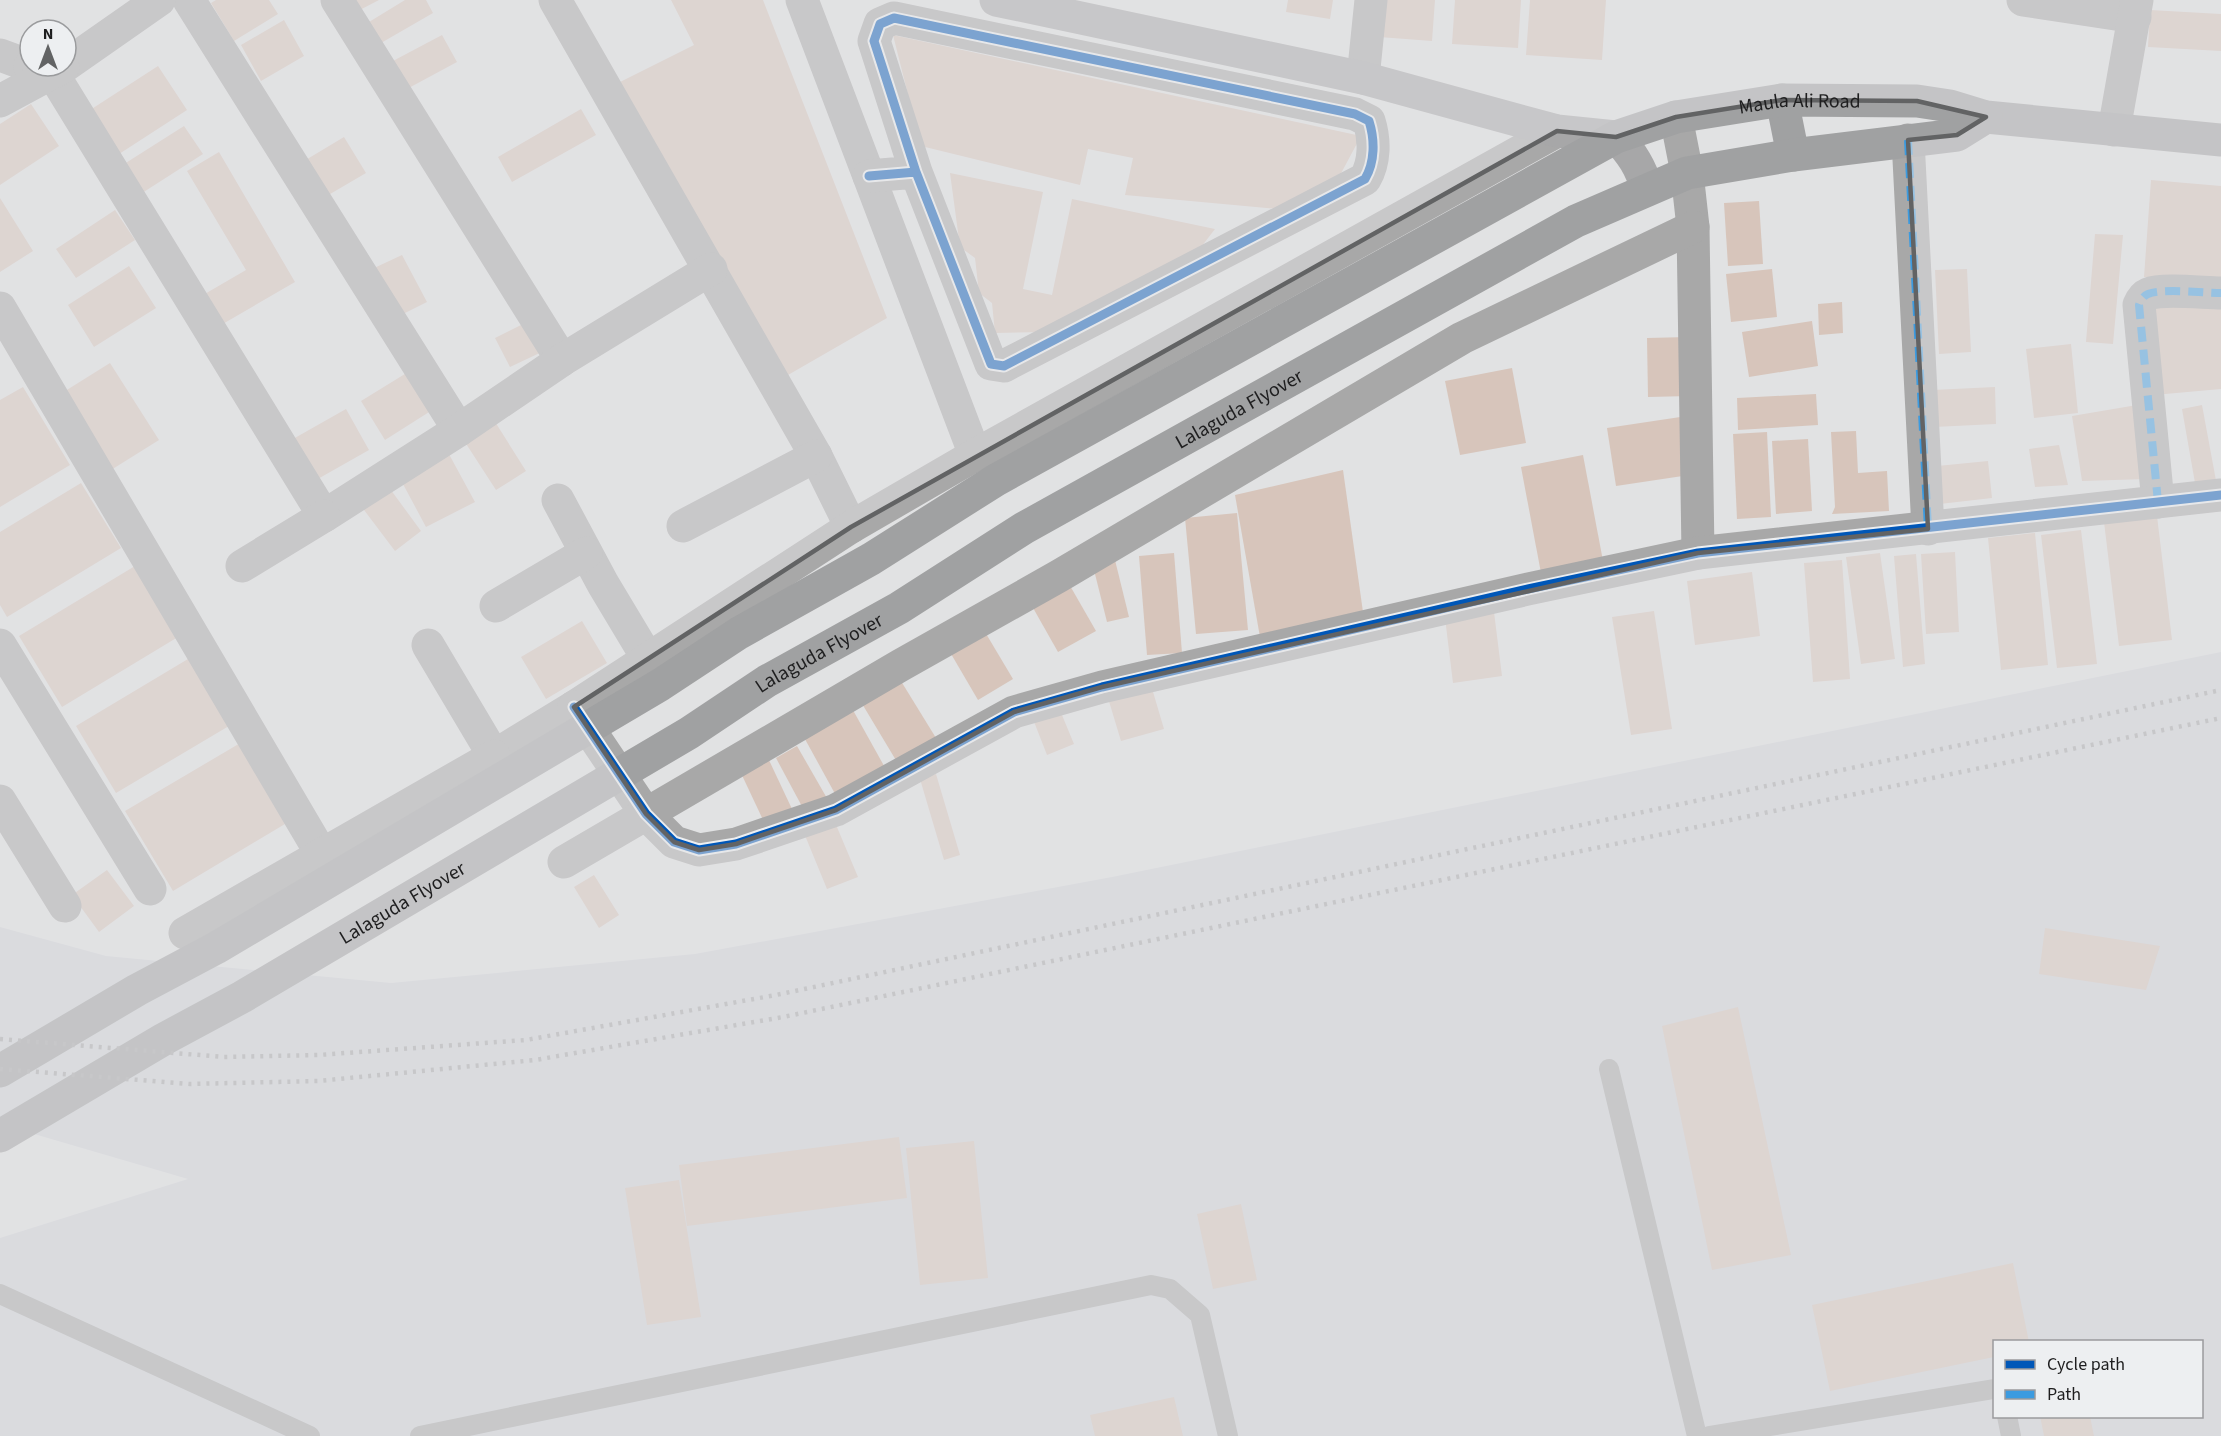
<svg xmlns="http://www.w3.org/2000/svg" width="2221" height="1436" viewBox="0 0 2221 1436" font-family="'Source Sans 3',sans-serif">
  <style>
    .built { fill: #d0d3d8; fill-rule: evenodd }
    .building { fill: #d7c5bb }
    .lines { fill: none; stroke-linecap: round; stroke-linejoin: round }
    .lane { stroke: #a8a8a8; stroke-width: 20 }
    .street { stroke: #a8a8a8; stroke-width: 33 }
    .secondary { stroke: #a7a7a8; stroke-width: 33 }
    .primary { stroke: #a0a1a2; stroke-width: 33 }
    .rail { stroke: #a6a6a8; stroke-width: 4.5; stroke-dasharray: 3 6; stroke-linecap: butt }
    .quiet { stroke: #3c9be0; stroke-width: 8; stroke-dasharray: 15 8; stroke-linecap: butt }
    .cycleway-casing { stroke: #edeff1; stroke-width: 13 }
    .cycleway { stroke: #0057b8; stroke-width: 9 }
    .marked { fill: none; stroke: #626364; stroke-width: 4.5; stroke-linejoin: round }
    .labels { text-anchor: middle; stroke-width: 4.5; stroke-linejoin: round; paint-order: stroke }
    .street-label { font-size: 20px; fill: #1e1e1f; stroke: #edeff1 }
  </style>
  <rect width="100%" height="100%" fill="#e1e2e3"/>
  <!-- built -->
  <path class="built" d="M2221,652V1436H0V1238L188,1179L0,1124V927L106,956L391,983L695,954L1112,877ZM1994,1342H2202V1416H1994Z"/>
  <!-- building -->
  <g class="building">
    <polygon points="216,0 269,0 278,14 234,41 211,3"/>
    <polygon points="347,0 379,0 354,13"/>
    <polygon points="405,0 426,0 433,13 381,43 369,22"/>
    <polygon points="671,0 763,0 887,318 788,375 616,84 694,45"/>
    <polygon points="1288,0 1333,0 1330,19 1286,12"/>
    <polygon points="1382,0 1435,0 1432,41 1379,37"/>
    <polygon points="1455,0 1521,0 1518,48 1452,44"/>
    <polygon points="1530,0 1606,0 1602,60 1526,55"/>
    <polygon points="2150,10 2221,14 2221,51 2148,47"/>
    <polygon points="284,20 304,56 261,81 241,45"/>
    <polygon points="442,35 457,62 405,90 391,62"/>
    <polygon points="893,35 1361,136 1338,179 1277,209 1125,195 1133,158 1088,149 1080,185 921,146"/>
    <polygon points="158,66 187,110 116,156 87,112"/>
    <polygon points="31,104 59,146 0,185 0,124"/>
    <polygon points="581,109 596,135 512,182 498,157"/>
    <polygon points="184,126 203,154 139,195 121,166"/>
    <polygon points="344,137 366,173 325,197 304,161"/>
    <polygon points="219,152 295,282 221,325 203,295 246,270 187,171"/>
    <polygon points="950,173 1043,192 1023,289 1052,295 1072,199 1215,229 1188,264 1046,332 995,333 992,303 979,293 975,258 960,247"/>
    <polygon points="2151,180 2221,186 2221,283 2144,277"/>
    <polygon points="0,198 33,251 0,272"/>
    <polygon points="1759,201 1763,264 1728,266 1724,203"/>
    <polygon points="115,210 135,240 76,278 56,249"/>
    <polygon points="2095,234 2123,235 2113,344 2086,342"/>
    <polygon points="402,255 427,302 397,317 372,269"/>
    <polygon points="129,266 156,308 94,347 68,305"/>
    <polygon points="1772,269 1777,317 1731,322 1726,274"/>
    <polygon points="1967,269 1971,352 1939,354 1935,270"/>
    <polygon points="2221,299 2221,389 2154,395 2146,306"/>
    <polygon points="1842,302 1843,333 1819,335 1818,304"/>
    <polygon points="531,320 546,350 510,367 495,338"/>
    <polygon points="1812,321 1818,366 1749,377 1742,332"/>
    <polygon points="1688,337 1690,396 1648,397 1647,338"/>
    <polygon points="2071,344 2078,413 2034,418 2026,349"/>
    <polygon points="110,363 159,440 111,470 62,393"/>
    <polygon points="1512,368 1526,443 1460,455 1445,381"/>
    <polygon points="413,369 437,407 385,440 361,401"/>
    <polygon points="23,387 70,465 0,507 0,400"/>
    <polygon points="1995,387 1996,424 1934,427 1932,390"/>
    <polygon points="1816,394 1818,425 1738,430 1737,398"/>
    <polygon points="2137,405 2147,479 2082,481 2072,416"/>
    <polygon points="2202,405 2217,486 2195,483 2182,409"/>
    <polygon points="346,409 369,450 316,480 293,439"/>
    <polygon points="1687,416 1696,474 1616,486 1607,428"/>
    <polygon points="492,417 526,471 496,490 461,436"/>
    <polygon points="1856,431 1858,473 1887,471 1889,511 1832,514 1835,507 1831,432"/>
    <polygon points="1767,432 1771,517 1737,519 1733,434"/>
    <polygon points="1808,439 1812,511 1776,514 1772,441"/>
    <polygon points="444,445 475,502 426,527 396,471"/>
    <polygon points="2059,445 2068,485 2035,487 2029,449"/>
    <polygon points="1583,455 1603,561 1541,573 1521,467"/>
    <polygon points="1988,461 1992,498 1931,505 1927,467"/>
    <polygon points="1343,470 1363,612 1260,637 1235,495"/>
    <polygon points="385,482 421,531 395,551 358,502"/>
    <polygon points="81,483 121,548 7,617 0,605 0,532"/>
    <polygon points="1237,513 1248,630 1196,634 1185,518"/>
    <polygon points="2157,516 2172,640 2119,646 2104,522"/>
    <polygon points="2081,530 2097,664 2057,668 2041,535"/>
    <polygon points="2035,533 2048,665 2001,670 1988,538"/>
    <polygon points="1955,552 1959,632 1926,634 1921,554"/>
    <polygon points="1174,553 1182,653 1147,655 1139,556"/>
    <polygon points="1880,553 1895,659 1861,664 1846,557"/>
    <polygon points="1916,554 1925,664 1903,667 1894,556"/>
    <polygon points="1114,556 1129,617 1107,622 1092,562"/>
    <polygon points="1842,560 1850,679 1813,682 1804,563"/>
    <polygon points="135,566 178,637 62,707 19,636"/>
    <polygon points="1752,572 1760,636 1695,645 1687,581"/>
    <polygon points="1065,577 1096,631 1058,652 1028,599"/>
    <polygon points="1654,611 1672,729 1631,735 1612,617"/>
    <polygon points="1494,612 1502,676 1453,683 1445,618"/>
    <polygon points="582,621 607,663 546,699 521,657"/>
    <polygon points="982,627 1013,679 978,700 947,647"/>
    <polygon points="193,656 234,723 116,793 76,726"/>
    <polygon points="896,673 936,738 897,762 858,697"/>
    <polygon points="1151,685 1164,729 1121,741 1108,698"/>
    <polygon points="849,703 888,773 839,801 800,730"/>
    <polygon points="1057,703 1074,744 1047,755 1031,714"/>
    <polygon points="242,742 290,821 173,891 125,811"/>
    <polygon points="797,746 828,800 805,812 776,758"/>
    <polygon points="768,758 792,809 764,822 740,771"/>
    <polygon points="936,774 960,855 944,860 920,779"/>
    <polygon points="834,820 858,877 827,889 804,833"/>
    <polygon points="107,870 134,906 99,932 72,895"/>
    <polygon points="594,875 619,915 599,928 574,887"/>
    <polygon points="2045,928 2160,946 2146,990 2039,974"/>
    <polygon points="1738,1007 1791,1255 1712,1270 1662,1026"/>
    <polygon points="899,1137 907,1198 687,1226 679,1165"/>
    <polygon points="974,1141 988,1278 920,1285 906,1148"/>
    <polygon points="679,1180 701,1317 647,1325 625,1188"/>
    <polygon points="1241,1204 1257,1280 1213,1289 1197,1214"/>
    <polygon points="2013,1263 2029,1342 1994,1342 1994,1357 1830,1391 1812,1305"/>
    <polygon points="1174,1397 1183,1436 1095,1436 1090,1415"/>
    <polygon points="2040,1416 2090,1416 2094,1436 2044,1436"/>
  </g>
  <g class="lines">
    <!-- lane -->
    <g class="lane">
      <polyline points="1609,1069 1697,1436"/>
      <polyline points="0,1294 310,1436"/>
      <polyline points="2007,1416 2011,1436"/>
      <polyline points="420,1436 1151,1285 1170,1289 1200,1315 1228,1436"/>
      <polyline points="1709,1436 1994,1389"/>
    </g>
    <!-- street -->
    <g class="street">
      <polyline points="189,0 459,430"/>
      <polyline points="337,0 562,360"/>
      <polyline points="555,0 816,456 851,527"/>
      <polyline points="802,0 975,455"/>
      <polyline points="2023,0 2135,17"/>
      <polyline points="0,55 30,66"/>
      <polyline points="66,65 159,0"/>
      <polyline points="30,66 53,74 324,516 459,430 562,360 711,269"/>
      <polyline points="1363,78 1371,0"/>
      <polyline points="0,101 63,67"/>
      <polyline points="1676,117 1687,173 1693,227 1698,553"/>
      <polyline points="2114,130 2137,0"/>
      <polyline points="1908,140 1928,529"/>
      <path d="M869,176L916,172L991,364L1004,366L1365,179C1375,162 1375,140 1369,121L1355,114L894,18L880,24L874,41L916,172"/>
      <polyline points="0,308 322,855"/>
      <polyline points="558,500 603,584 648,659"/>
      <path d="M2158,502L2139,305C2141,300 2143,296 2148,294C2163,288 2204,293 2221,293"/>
      <polyline points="683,526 816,456"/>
      <polyline points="242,566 324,516"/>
      <polyline points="496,606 586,553"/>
      <polyline points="0,645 150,889"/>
      <polyline points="428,645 494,756 574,707 851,527 975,455 1557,131"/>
      <polyline points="574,707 646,814 674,842 699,850 736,844 836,810 1014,712 1102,687 1528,589 1698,553 2221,495"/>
      <polyline points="0,801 65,906"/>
      <polyline points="564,862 901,665 1059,576 1462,338 1693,227"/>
      <polyline points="185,933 494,756"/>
    </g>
    <!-- secondary -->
    <path class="secondary" d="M996,0L1363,78L1557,131L1616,137C1632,153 1641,168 1647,189"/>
    <!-- primary -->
    <g class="primary">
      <polyline points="1782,100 1793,155"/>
      <path id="s1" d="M0,1071L137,990L216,948L660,685L739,633L871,559L996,480L1616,137L1676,117L1782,100L1917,101L1950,106L1986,117L2221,140"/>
      <path id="s2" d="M0,1136L164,1039L242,997L689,733L767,681L899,608L1024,528L1576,221L1687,173L1793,155L1957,135L1986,117"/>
    </g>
    <!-- rail -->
    <g class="rail">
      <polyline points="0,1039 224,1057 318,1055 526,1040 776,995 2221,690"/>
      <polyline points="0,1069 190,1084 318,1081 535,1060 783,1017 2221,718"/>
    </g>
    <!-- quiet -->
    <g class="quiet">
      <polyline points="1908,140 1928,529"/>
      <path d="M2158,502L2139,305C2141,300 2143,296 2148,294C2163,288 2204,293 2221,293"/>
    </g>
    <!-- cycleway casing -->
    <g class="cycleway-casing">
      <g id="cycleway">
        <path d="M869,176L916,172L991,364L1004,366L1365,179C1375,162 1375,140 1369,121L1355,114L894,18L880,24L874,41L916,172"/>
        <polyline points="574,707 646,814 674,842 699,850 736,844 836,810 1014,712 1102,687 1528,589 1698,553 2221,495"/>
      </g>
    </g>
    <!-- cycleway -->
    <use href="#cycleway" class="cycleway"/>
  </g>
  <!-- marked area -->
  <path d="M0 0H2221V1436H0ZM1782,100L1917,101L1986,117L1957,135L1908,140L1928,529L1698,553L1102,687L1014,712L836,810L736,844L699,850L674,842L646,814L574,707L851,527L1557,131L1616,137L1676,117Z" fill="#e1e2e3" fill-opacity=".55" fill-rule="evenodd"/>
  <path class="marked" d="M1782,100L1917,101L1986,117L1957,135L1908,140L1928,529L1698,553L1102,687L1014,712L836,810L736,844L699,850L674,842L646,814L574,707L851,527L1557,131L1616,137L1676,117Z"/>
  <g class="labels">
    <!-- street labels -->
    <g class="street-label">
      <text dy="7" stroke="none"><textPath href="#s1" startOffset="2055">Maula Ali Road</textPath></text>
      <text dy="7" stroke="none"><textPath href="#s2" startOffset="1437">Lalaguda Flyover</textPath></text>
      <text dy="7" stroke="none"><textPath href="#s2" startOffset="951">Lalaguda Flyover</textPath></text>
      <text dy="7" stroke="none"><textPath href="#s2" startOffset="465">Lalaguda Flyover</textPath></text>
    </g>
  </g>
  <!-- legend -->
  <rect x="1993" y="1340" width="210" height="78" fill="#edeff1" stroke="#9a9b9d" stroke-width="1.5"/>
  <rect x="2005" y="1360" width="30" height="9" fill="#0057b8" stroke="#9a9b9d" stroke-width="1.5"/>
  <text x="2047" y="1370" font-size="18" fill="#1e1e1f">Cycle path</text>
  <rect x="2005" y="1390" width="30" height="9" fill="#3c9be0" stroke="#9a9b9d" stroke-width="1.5"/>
  <text x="2047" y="1400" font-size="18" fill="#1e1e1f">Path</text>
  <!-- north arrow -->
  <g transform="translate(48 48)"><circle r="28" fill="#edeff1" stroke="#9a9b9d" stroke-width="1.5"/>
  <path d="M0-4.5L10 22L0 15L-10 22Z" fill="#626364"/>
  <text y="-9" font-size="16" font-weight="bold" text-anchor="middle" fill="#1e1e1f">N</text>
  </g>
</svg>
